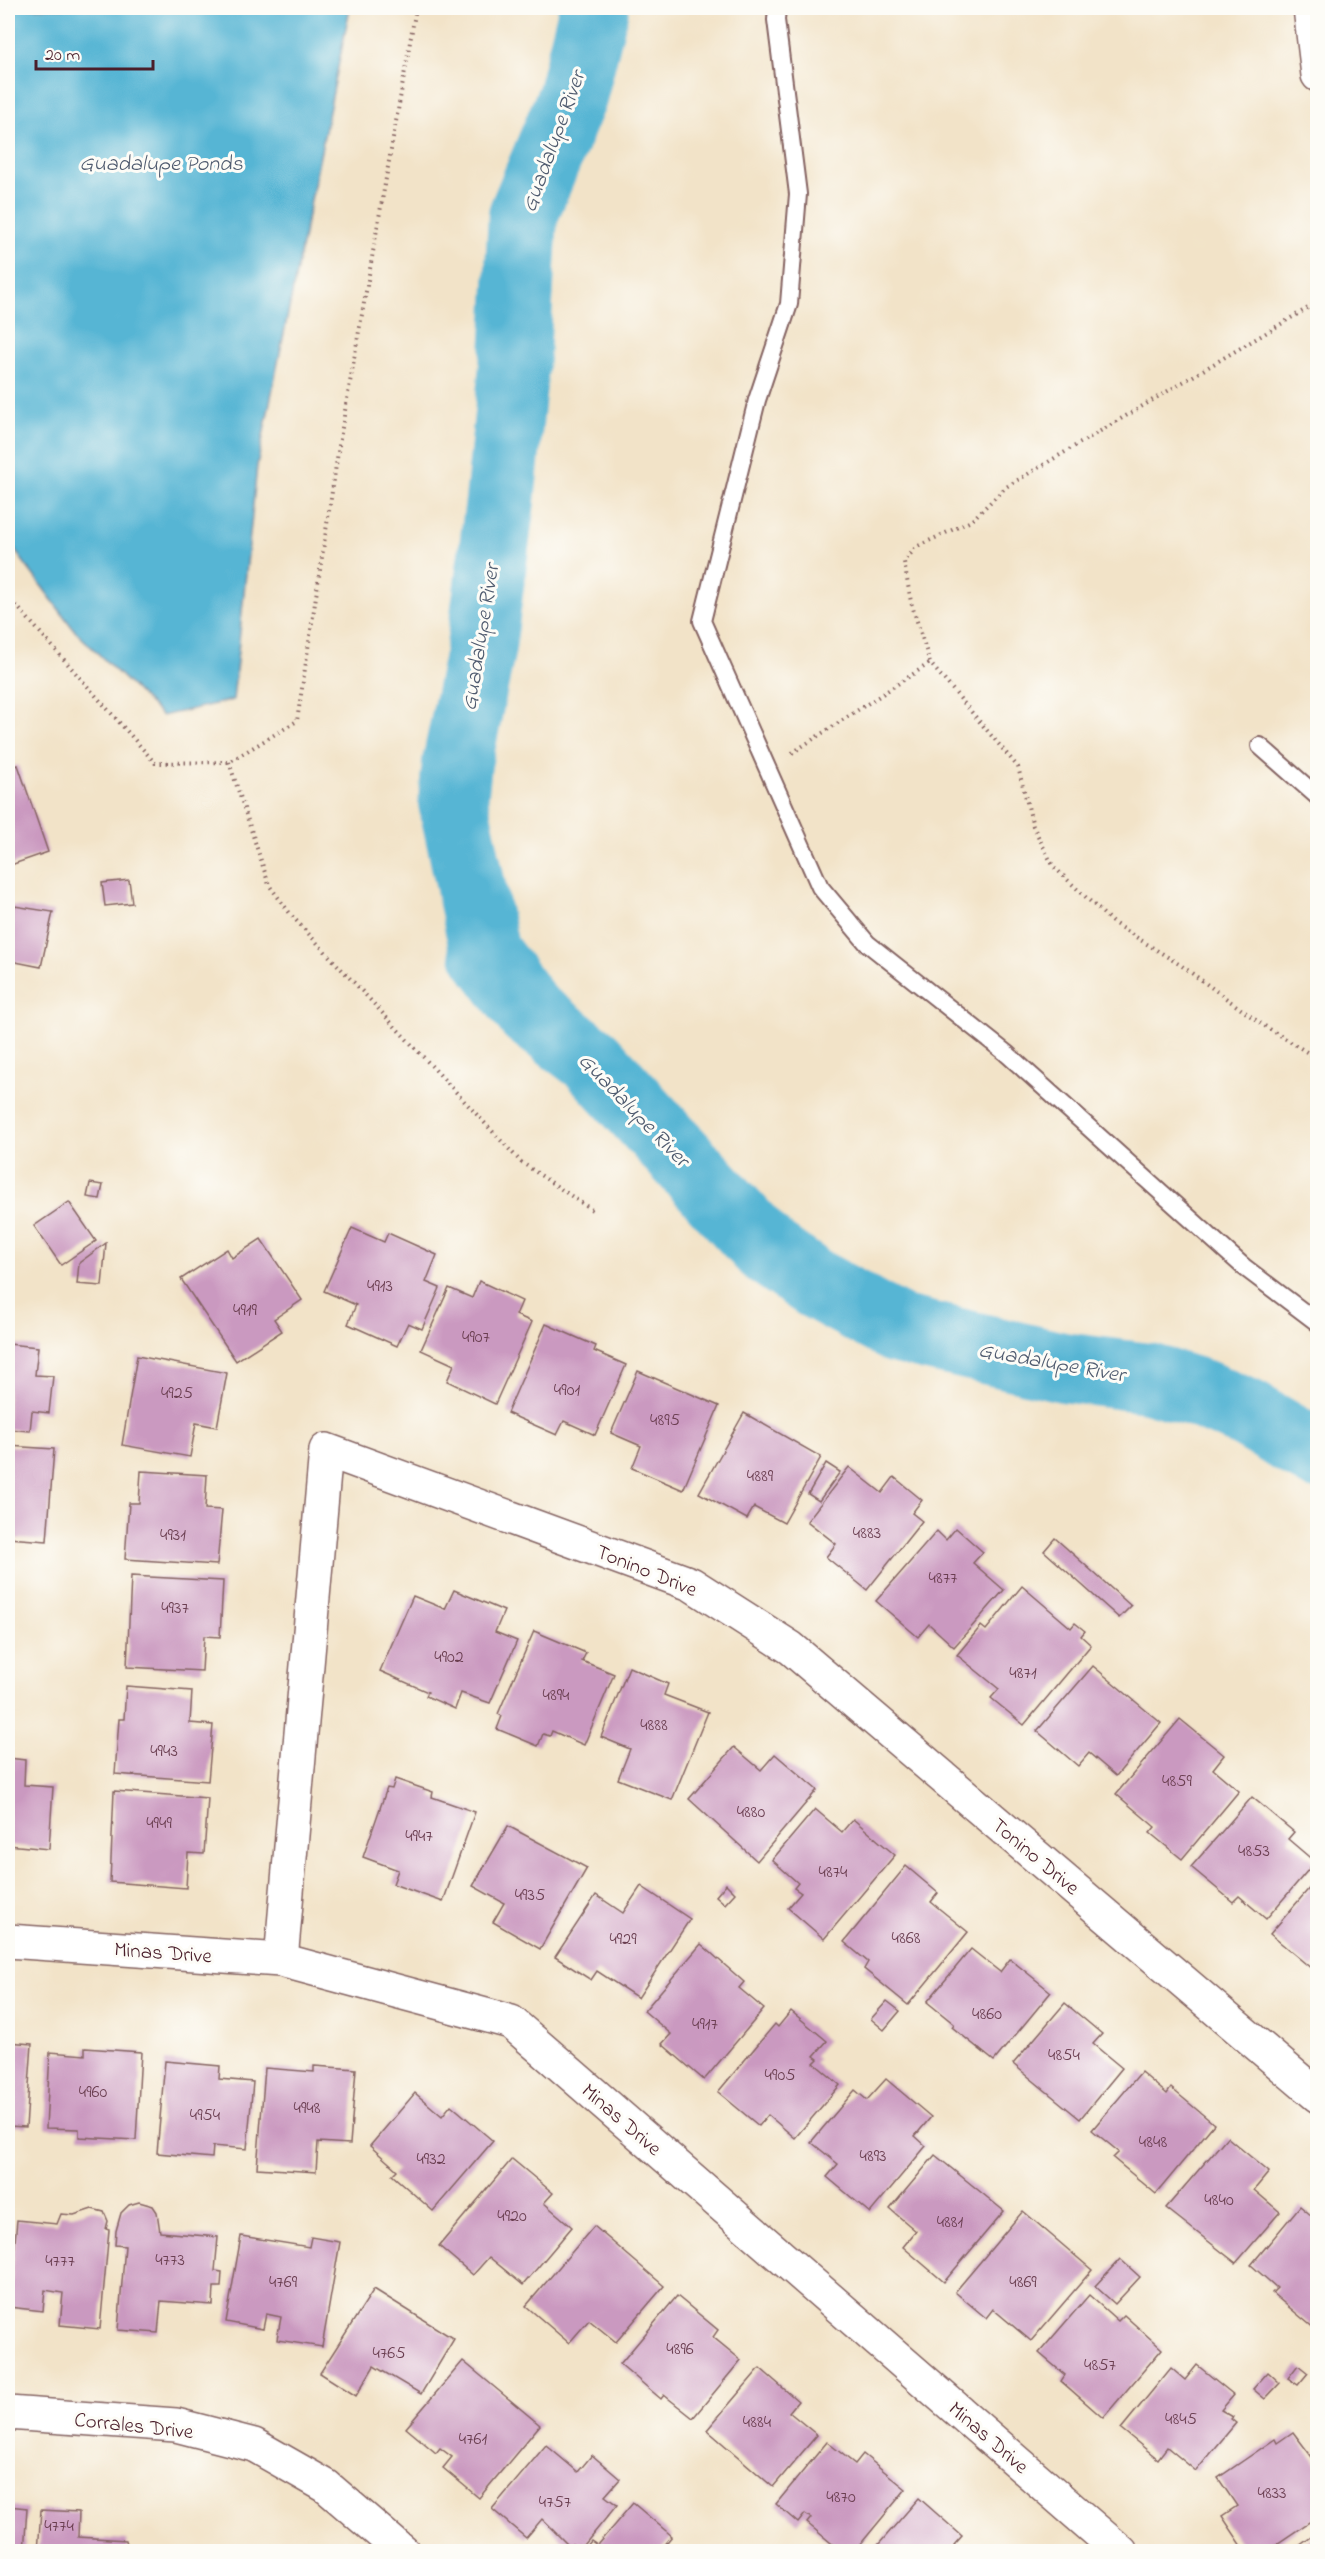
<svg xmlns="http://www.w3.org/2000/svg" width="1325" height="2559" viewBox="0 0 1325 2559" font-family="'Indie Flower',sans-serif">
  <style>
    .water { fill: #56b5d4; stroke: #506a80; stroke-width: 1.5 }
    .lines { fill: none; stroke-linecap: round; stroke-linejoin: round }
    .river { stroke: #56b5d4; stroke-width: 70 }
    .building { fill: #ca99c0 }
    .service-casing { stroke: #856462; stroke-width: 20 }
    .minor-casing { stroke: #856462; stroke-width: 36 }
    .tertiary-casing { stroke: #856462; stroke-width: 36 }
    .path { stroke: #856462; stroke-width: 4; stroke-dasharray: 1.5 4.5; stroke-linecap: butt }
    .service { stroke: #fff; stroke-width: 16 }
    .minor { stroke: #fff; stroke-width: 33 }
    .tertiary { stroke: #fff; stroke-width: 33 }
    .labels { text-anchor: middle; stroke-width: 6; stroke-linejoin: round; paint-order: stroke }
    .number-label { font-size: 18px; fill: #6a3e50 }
    .street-label { font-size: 21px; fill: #4a1f2b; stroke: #fdfcf7 }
    .water-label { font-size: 22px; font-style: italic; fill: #4f5b6f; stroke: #fdfcf7 }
  </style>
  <rect width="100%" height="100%" fill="#fdfcf7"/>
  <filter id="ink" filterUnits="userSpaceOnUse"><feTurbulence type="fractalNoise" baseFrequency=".0167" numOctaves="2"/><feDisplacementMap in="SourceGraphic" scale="12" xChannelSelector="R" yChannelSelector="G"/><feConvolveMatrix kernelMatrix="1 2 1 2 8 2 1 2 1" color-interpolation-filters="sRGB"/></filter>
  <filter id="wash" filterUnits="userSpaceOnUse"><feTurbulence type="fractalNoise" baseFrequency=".008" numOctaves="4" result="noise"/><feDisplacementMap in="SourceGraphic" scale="24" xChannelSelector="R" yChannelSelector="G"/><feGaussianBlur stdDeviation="1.35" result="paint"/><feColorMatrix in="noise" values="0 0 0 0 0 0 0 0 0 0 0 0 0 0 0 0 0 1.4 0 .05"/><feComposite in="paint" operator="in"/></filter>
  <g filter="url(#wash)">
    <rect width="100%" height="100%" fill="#f2e3c8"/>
    <!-- water -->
    <polygon class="water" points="8,8 350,8 257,466 233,700 162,716 75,631 8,541"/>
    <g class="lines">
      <!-- river -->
      <polyline class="river" points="594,8 572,97 523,215 515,356 500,501 481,647 457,763 453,802 485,953 530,1013 592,1060 766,1250 815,1284 898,1329 1063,1367 1148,1378 1199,1393 1248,1414 1318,1455"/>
    </g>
    <g id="blocks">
      <!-- building -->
      <g class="building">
        <polygon points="18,765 48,852 8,866 8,768"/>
        <polygon points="129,880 132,903 105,906 102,883"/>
        <polygon points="8,905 53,912 41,967 11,961 8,971"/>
        <polygon points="90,1183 103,1185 100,1199 87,1197"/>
        <polygon points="69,1202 96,1241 61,1265 34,1226"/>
        <polygon points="352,1228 384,1242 388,1233 437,1255 426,1282 440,1288 422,1329 408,1323 397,1346 348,1324 356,1305 324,1291"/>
        <polygon points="261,1239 302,1300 274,1319 282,1331 236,1361 181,1279 227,1249 232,1258"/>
        <polygon points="106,1243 102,1286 77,1284 79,1263"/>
        <polygon points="479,1281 522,1301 516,1315 532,1322 495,1404 447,1381 454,1365 421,1350 449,1288 472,1298"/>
        <polygon points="546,1324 596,1346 594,1351 626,1365 595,1435 564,1421 557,1435 507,1413"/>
        <polygon points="8,1344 38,1347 35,1375 53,1376 49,1413 32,1411 30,1431 8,1429"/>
        <polygon points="137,1356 227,1373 217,1427 196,1423 190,1457 122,1445"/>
        <polygon points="638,1371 719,1406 683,1490 632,1468 641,1446 611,1433"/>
        <polygon points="744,1413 821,1457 784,1523 754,1507 747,1519 699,1493"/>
        <polygon points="8,1446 54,1449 47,1541 8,1538"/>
        <polygon points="826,1463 840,1472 819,1501 808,1494"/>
        <polygon points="849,1467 882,1493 894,1477 922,1500 912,1513 922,1521 867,1590 826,1557 836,1544 807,1521"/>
        <polygon points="141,1471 207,1475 205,1509 222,1510 217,1565 125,1559 129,1503 139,1503"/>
        <polygon points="956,1528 983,1552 973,1563 1004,1590 954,1647 929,1624 918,1637 876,1601 937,1531 946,1540"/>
        <polygon points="1055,1538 1131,1606 1119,1618 1044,1551"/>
        <polygon points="131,1576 223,1581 220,1637 204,1636 202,1671 127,1667"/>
        <polygon points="1022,1586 1071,1628 1075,1623 1085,1631 1081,1636 1091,1645 1024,1725 991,1698 999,1689 957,1655 981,1626 986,1630"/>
        <polygon points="454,1590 504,1611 495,1632 517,1641 490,1703 461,1693 455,1709 426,1696 428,1692 380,1671 413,1596 445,1609"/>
        <polygon points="534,1631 586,1653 582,1661 614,1674 584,1745 552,1731 550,1736 543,1734 538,1746 497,1729 502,1716 498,1714"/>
        <polygon points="1093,1666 1161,1723 1116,1776 1089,1753 1078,1766 1037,1731"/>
        <polygon points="629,1667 668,1684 664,1695 708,1712 672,1800 618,1779 630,1749 601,1737"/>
        <polygon points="126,1686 192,1691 190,1723 213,1725 208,1781 115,1774 119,1719 124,1719"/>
        <polygon points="1180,1719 1224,1755 1213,1769 1239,1791 1182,1859 1150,1833 1155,1827 1116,1794"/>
        <polygon points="734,1747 761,1770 775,1754 817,1790 757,1861 689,1799"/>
        <polygon points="8,1758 25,1760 24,1785 53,1787 49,1849 8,1845"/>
        <polygon points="395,1779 433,1792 432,1797 475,1812 443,1902 393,1884 398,1870 363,1857 387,1788 392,1789"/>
        <polygon points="114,1791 208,1798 204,1854 188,1853 186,1888 110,1882"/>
        <polygon points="1252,1797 1294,1832 1288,1839 1315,1862 1266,1919 1239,1896 1233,1902 1191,1867"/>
        <polygon points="815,1809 842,1832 853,1819 895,1855 824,1939 788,1908 801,1893 794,1888 798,1883 772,1860"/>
        <polygon points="508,1826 587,1868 540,1949 493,1922 504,1903 473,1886"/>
        <polygon points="906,1866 938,1893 931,1902 968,1932 908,2005 864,1969 868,1962 844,1942"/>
        <polygon points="1318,1878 1318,1963 1312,1969 1270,1934"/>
        <polygon points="726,1884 735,1893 725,1904 716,1896"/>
        <polygon points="641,1886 690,1919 638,1998 597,1971 591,1980 555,1957 596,1895 623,1913"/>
        <polygon points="701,1944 744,1982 739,1988 764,2009 704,2080 662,2044 671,2034 644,2011"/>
        <polygon points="971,1949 1000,1972 1010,1959 1051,1992 994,2061 952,2027 954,2024 927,2002"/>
        <polygon points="887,2001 900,2011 884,2030 871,2019"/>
        <polygon points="1065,2003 1102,2034 1093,2044 1122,2068 1080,2119 1013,2064"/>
        <polygon points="791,2011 827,2041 814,2056 818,2059 814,2063 840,2085 795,2138 768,2115 759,2126 718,2092 775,2024 778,2027"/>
        <polygon points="8,2042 32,2044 26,2127 8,2126"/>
        <polygon points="85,2048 141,2052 136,2140 79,2137 79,2129 46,2128 50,2052 85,2055"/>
        <polygon points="165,2061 220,2066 219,2079 253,2082 247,2149 213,2146 212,2158 157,2153"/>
        <polygon points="314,2066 356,2069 350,2144 318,2142 316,2172 257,2168 265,2068 314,2072"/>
        <polygon points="1141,2072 1167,2094 1171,2088 1214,2124 1156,2194 1113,2158 1119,2152 1092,2130"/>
        <polygon points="886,2079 931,2117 915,2136 926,2146 870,2213 827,2177 838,2164 811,2142 855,2090 867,2100"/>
        <polygon points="415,2093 442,2116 451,2105 493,2141 433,2211 392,2175 397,2170 370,2146"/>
        <polygon points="1227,2137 1269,2172 1254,2190 1280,2212 1236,2263 1166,2208"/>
        <polygon points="935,2155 1004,2211 944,2282 903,2247 916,2231 890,2209"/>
        <polygon points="512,2159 553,2193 544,2203 572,2227 523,2285 489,2257 473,2275 439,2246"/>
        <polygon points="139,2202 153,2206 157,2212 160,2232 218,2237 215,2271 222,2272 221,2287 214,2287 213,2305 161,2301 158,2333 118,2330 125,2246 115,2245 116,2231 121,2213 129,2205"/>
        <polygon points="1300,2206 1318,2221 1318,2325 1315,2329 1272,2293 1277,2288 1251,2265"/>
        <polygon points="92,2209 104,2212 108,2221 106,2229 109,2230 100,2329 60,2325 63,2293 45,2290 43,2311 9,2307 17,2220 57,2224 61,2214 74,2215"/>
        <polygon points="1023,2211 1092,2270 1031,2341 993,2309 986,2318 955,2292"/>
        <polygon points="594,2226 664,2286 616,2342 589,2320 569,2343 526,2306"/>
        <polygon points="241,2236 309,2247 311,2237 340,2242 322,2347 277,2340 281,2317 266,2314 263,2329 226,2322"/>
        <polygon points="1120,2259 1140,2277 1115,2304 1095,2286"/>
        <polygon points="374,2289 454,2339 421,2394 374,2366 356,2396 320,2373"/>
        <polygon points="1089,2295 1118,2321 1124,2315 1162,2349 1103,2418 1061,2381 1065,2375 1039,2353"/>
        <polygon points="677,2296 718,2330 713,2337 741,2360 693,2418 664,2395 661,2399 620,2364"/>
        <polygon points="463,2361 540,2425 479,2498 443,2468 452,2457 440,2448 436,2453 406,2428"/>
        <polygon points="1197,2365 1234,2395 1221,2410 1233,2417 1231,2419 1236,2423 1196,2471 1167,2447 1158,2459 1121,2429 1171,2368 1185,2380"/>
        <polygon points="1298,2365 1308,2373 1298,2385 1288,2378"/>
        <polygon points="760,2368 798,2401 789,2412 817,2435 773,2487 707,2430"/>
        <polygon points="1268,2372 1280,2383 1265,2399 1253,2389"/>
        <polygon points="1293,2432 1318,2465 1318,2516 1265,2552 1246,2552 1222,2516 1237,2506 1218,2478 1275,2439 1277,2443"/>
        <polygon points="827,2442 855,2464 863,2454 906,2489 854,2552 842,2552 807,2523 811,2518 805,2514 798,2523 776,2504"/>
        <polygon points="546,2445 578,2472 592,2455 620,2479 605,2496 617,2505 580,2550 572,2544 570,2547 542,2519 526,2538 492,2509"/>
        <polygon points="919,2498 962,2536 954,2545 961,2552 872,2552"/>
        <polygon points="633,2503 672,2536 659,2552 582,2552 591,2541 597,2545"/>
        <polygon points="8,2506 27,2508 24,2552 8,2552"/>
        <polygon points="41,2510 79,2512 78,2537 126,2540 129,2552 38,2552"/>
        <polygon points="1318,2532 1318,2552 1291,2552"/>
      </g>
    </g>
  </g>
  <g filter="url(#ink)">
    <use href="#blocks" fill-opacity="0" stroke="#856462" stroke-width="1.5"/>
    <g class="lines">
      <!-- service casing -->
      <g class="service-casing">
        <g id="service">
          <polyline points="777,8 776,20 798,194 789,304 757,400 702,621 820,887 867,943 1006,1053 1244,1267 1318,1323"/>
          <polyline points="1260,746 1318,797"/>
        </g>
      </g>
      <!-- minor casing -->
      <g class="minor-casing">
        <g id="minor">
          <polyline points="8,1941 281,1960 511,2022 1121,2552"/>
          <polyline points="281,1960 326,1450 691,1584 791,1648 1318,2096"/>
          <polyline points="8,2413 176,2425 254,2445 326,2486 403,2552"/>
        </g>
      </g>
      <!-- tertiary casing -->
      <g class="tertiary-casing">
        <polyline id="tertiary" points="1310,8 1318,75"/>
      </g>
      <!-- path -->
      <g class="path">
        <polyline points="1318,302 1006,487 971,521 916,547 904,562 911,602 930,663 1018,767 1033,826 1053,866 1112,922 1182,966 1260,1023 1318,1059"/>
        <polyline points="8,596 155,763 229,762 297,721 340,439 416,8"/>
        <polyline points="792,753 930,663"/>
        <polyline points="229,762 269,885 292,916 521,1162 592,1210"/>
      </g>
      <!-- service -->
      <use href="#service" class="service"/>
      <!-- minor -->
      <use href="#minor" class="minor"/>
      <!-- tertiary -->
      <use href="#tertiary" class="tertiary"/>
    </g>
  </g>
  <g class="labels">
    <!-- number labels -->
    <g class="number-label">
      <text x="380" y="1291">4913</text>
      <text x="245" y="1315">4919</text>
      <text x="476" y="1342">4907</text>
      <text x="567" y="1395">4901</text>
      <text x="177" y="1398">4925</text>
      <text x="665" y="1425">4895</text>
      <text x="760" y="1481">4889</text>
      <text x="867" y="1538">4883</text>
      <text x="173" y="1540">4931</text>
      <text x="943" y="1583">4877</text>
      <text x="175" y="1613">4937</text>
      <text x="449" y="1662">4902</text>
      <text x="1023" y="1678">4871</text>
      <text x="556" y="1700">4894</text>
      <text x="654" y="1730">4888</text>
      <text x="164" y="1756">4943</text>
      <text x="1177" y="1786">4859</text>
      <text x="751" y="1817">4880</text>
      <text x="159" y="1828">4949</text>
      <text x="419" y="1841">4947</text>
      <text x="1254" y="1856">4853</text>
      <text x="833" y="1877">4874</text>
      <text x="530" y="1900">4935</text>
      <text x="906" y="1943">4868</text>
      <text x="623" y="1944">4929</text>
      <text x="987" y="2019">4860</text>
      <text x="705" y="2029">4917</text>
      <text x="1064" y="2060">4854</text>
      <text x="780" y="2080">4905</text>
      <text x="93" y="2097">4960</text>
      <text x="307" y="2113">4948</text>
      <text x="205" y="2120">4954</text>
      <text x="1153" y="2147">4848</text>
      <text x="873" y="2161">4893</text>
      <text x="431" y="2164">4932</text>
      <text x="1219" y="2205">4840</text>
      <text x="512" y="2221">4920</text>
      <text x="950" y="2227">4881</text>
      <text x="170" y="2265">4773</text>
      <text x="60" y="2266">4777</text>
      <text x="283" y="2287">4769</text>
      <text x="1023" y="2287">4869</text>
      <text x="680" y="2354">4896</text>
      <text x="389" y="2358">4765</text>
      <text x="1100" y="2370">4857</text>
      <text x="1181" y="2424">4845</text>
      <text x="757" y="2427">4884</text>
      <text x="473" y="2444">4761</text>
      <text x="1272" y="2498">4833</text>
      <text x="841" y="2502">4870</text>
      <text x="555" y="2507">4757</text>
      <text x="59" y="2531">4774</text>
    </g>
    <!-- street labels -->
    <g class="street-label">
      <text transform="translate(647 1570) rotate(22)" y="7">Tonino Drive</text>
      <text transform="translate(1036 1856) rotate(40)" y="7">Tonino Drive</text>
      <text transform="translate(163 1952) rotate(4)" y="7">Minas Drive</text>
      <text transform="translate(622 2119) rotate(41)" y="7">Minas Drive</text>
      <text transform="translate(134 2425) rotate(6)" y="7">Corrales Drive</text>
      <text transform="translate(989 2437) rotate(41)" y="7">Minas Drive</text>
    </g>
    <!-- water labels -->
    <g class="water-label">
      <text transform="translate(552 141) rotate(-70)" y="8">Guadalupe River</text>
      <text x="161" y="170">Guadalupe Ponds</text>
      <text transform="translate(479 637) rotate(-81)" y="8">Guadalupe River</text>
      <text transform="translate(635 1109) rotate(46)" y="8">Guadalupe River</text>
      <text transform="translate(1052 1361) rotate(10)" y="8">Guadalupe River</text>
    </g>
  </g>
  <!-- margin -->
  <rect width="1325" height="2559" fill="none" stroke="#fdfcf7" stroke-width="30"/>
  <!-- scale -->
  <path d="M36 60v9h117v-9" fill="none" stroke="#4a1f2b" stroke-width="3"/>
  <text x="45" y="60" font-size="18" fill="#4a1f2b" stroke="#fdfcf7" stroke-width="4.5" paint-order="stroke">20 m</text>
</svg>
